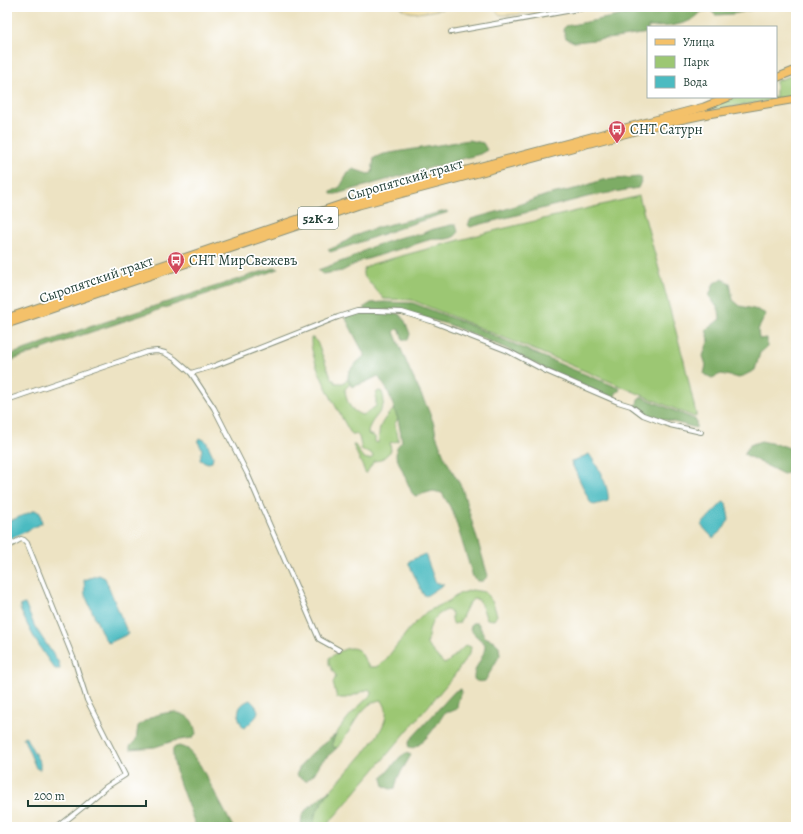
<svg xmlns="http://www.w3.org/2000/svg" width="803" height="834" viewBox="0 0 803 834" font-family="Alegreya,serif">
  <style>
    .green { fill: #9cc773; stroke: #5e8254 }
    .forest { fill: #7dac65; stroke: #4e744c }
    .sand { fill: #eeda9e; stroke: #868c69 }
    .water { fill: #4cbbc1; stroke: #367c7a }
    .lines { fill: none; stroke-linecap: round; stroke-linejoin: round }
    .minor-casing { stroke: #86907c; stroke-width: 6 }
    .primary-casing { stroke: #86907c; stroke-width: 9 }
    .minor { stroke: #fff; stroke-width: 4 }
    .primary { stroke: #f4c16a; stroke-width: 7 }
    .labels { text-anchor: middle; stroke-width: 3.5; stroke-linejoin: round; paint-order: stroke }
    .shield { fill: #fff; stroke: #627771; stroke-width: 1 }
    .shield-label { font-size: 13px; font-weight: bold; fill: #1f3d34 }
    .poi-label { font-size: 14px; fill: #1f3d34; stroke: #fff; text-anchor: start }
    .street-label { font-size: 14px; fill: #1f3d34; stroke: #fff }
  </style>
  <rect width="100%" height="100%" fill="#fff"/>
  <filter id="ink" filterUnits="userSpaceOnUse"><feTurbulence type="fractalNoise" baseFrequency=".025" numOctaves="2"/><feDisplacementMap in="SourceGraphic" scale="8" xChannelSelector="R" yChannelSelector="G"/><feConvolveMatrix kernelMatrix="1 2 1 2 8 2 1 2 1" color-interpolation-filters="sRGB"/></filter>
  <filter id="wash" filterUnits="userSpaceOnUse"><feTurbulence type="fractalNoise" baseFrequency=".012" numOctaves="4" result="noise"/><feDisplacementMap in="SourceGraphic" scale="16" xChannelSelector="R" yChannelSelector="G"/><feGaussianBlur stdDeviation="0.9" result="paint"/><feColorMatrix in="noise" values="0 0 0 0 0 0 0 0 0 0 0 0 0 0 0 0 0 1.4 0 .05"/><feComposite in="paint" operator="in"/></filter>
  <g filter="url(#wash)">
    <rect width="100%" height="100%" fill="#ede3c3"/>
    <!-- green -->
    <g class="green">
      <polygon points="796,74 796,96 679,116 706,109 734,97 776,97 776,81"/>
      <polygon points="639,196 684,361 696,414 696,416 694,417 561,361 412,300 384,299 363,275 363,271 365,268 372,264 489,232"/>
      <path d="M311,338H313L317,342L331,377L336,383H343L348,379L350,384L345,389C346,401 350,411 362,415L367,413L376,406V393L379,391L382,392C390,412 369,416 368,434L375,437V442L378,443C379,439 378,437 379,434C379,424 387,415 394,409L398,419L395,423C395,429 399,435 398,441L390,443L391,451L381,460L374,461L366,474L353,445H355C360,452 361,460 371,459L373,456L371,453L362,450L359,437L356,434H352L350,432C338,411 309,361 311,338Z"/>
      <path d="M472,590L485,592L493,603L497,615L494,620L487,619L479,600L473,599L468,605L459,623L453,624L452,619V613L447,610C430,617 429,628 427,645L444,664L448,662L466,645L471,647L470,653L453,677L341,809L325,827L315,826C302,798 411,730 381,700C360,702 351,733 337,748L333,747L332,743C340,723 356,709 372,694L369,689L347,698H337L333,683L336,676L329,664V658C338,652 352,642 361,653C364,658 366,663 369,667H376L384,662L410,628L426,612L449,601L459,594Z"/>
    </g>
    <!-- forest -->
    <g class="forest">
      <path d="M664,7H764L733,14L715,15L710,10L701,12C690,26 665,27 648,27V33L615,38L574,42L566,38L563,29L566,26Z"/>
      <polygon points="469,140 483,143 487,150 480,154 336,194 331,194 331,192 340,187 348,173 353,169 368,174 372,173 374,158 384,154"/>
      <polygon points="640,177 642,179 638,188 591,196 470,227 468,225 471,219 500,211 547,195 579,188 602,180"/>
      <polygon points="446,211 448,212 446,213 417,222 343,248 330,252 328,250 340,245 354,236 379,227"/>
      <path d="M451,225H456C456,227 459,231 457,234C453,240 440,240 435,238L361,261L342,271L323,274L318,270L351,258L371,247L398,238L410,235H419L430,230Z"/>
      <polygon points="276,267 278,269 240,283 79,336 7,362 7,356 71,333"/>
      <polygon points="722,279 730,283 733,300 740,306 758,310 766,314 758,330 759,339 767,338 767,347 760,353 755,370 739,378 721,374 712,378 704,374 706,365 703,356 709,339 706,330 720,319 719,310 709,296 714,283"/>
      <polygon points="384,302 413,303 472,326 567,367 619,388 620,390 616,393 614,399 547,370 505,348 450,325 397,310 365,310 363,308 371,303"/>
      <path d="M390,312L399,314L405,321L410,334L408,340H403L400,330L397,329L394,332L410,371L427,407L434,424L436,435L445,458L462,488L488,576L483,581H478L473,577L453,512L442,493L433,491L415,496L412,493L396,456L397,447L402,441L398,419L388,391L378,376L366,382L352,387C341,373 355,365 364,356V354L345,317C358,311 376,313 390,312Z"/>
      <polygon points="642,397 696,420 696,428 644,414 636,408 638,400"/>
      <path d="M761,441L784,446L794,450C797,458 797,464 794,472L783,474L744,454L750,445Z"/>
      <path d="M472,623H478L485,637L494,641L499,646L500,655L485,681C480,682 477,682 474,679C473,666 486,657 485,644L475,635L470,629Z"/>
      <path d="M461,689L462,692C459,698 457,702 457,709L450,712H445C439,722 422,748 411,748L408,746L410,740L455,691Z"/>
      <path d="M175,712C189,716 193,718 196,734L192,738L173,741L155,747L130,749V746L136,740L138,726C150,716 160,713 175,712Z"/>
      <path d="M335,735L332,743L333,747L337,748L321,762L314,774L306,781L296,775C303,757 321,746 335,735Z"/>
      <path d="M179,746L188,749L200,765L233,827H196C189,806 171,769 173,748Z"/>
      <polygon points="406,753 411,755 398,777 395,788 390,789 384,786 382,778 400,757"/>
      <polygon points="330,790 315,814 314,822 317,827 302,827 301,825 302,816 308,808"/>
    </g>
    <!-- sand -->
    <g class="sand">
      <path d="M400,7H443L442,9C430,11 410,17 400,7Z"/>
      <polygon points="492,7 571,7 549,12 511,15 500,15"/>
    </g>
    <!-- water -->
    <g class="water">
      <polygon points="200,438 206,441 213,456 212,462 208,463 200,460 202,449 198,442"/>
      <path d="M589,454C597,465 610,487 608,501L594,505L590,502L571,462Z"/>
      <polygon points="723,502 726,503 729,519 724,528 713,538 701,525"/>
      <polygon points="35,510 40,513 42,523 7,541 7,517 10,521"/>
      <polygon points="425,554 436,584 444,584 426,596 423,594 409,564 409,561"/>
      <polygon points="99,575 105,578 128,634 109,643 104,638 85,595 84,580"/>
      <path d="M25,604L35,627L59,663L60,669H55C40,650 30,631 20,609L21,605Z"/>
      <path d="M250,700C265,714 256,716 245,728L243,727C236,716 236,705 250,700Z"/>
      <polygon points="25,736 40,763 40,770 36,768 23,737"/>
    </g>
  </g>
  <g filter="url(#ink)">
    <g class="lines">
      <!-- minor casing -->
      <g class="minor-casing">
        <g id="minor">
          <polyline points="451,32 589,7"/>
          <polyline points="191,373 214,366 338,317 357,311 378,311 402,312 431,321 508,351 546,371 618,402 631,406 643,415 670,425 701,432"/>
          <polyline points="7,400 147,352 157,351 165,353 175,359 191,373 214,408 247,473 319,639 339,650"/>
          <polyline points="7,414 8,414"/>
          <polyline points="7,547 21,539 24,540 27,543 75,662 87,700 125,775 106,787 83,807 58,827"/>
        </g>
      </g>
      <!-- primary casing -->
      <g class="primary-casing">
        <g id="primary">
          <polyline points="776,78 796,70"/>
          <polyline points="7,318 357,199 704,107 729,97"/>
          <polyline points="7,324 359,205 665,123 708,114 796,99"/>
        </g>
      </g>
      <!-- minor -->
      <use href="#minor" class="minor"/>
      <!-- primary -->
      <use href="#primary" class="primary"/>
    </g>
  </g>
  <!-- icons -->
  <defs>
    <g id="bus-pin" transform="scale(0.9)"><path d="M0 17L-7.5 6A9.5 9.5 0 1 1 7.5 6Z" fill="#d1495b" stroke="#fff"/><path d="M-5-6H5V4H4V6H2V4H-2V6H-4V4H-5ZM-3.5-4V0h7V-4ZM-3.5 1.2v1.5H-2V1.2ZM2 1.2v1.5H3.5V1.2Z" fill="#fff"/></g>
  </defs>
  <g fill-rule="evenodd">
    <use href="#bus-pin" x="617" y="129"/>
    <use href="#bus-pin" x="176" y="260"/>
  </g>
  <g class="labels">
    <!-- shield labels -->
    <rect class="shield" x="298" y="207" width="40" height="22" rx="3"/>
    <g class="shield-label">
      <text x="318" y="223">52К-2</text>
    </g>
    <!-- poi labels -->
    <g class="poi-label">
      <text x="630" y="134">СНТ Сатурн</text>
      <text x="189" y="265">СНТ МирСвежевъ</text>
    </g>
    <!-- street labels -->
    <g class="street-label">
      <text transform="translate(405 179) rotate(-16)" y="5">Сыропятский тракт</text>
      <text transform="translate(96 279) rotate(-19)" y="5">Сыропятский тракт</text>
    </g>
  </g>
  <!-- margin -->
  <rect width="803" height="834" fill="none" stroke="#fff" stroke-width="24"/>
  <!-- legend -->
  <rect x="647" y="26" width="130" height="72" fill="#ffffff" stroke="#a5b1ae"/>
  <rect x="655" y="39" width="20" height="6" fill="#f4c16a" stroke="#a5b1ae"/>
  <text x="683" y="46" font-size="12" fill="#1f3d34">Улица</text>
  <rect x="655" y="56" width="20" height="12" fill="#9cc773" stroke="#a5b1ae"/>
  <text x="683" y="66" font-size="12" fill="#1f3d34">Парк</text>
  <rect x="655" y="76" width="20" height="12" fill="#4cbbc1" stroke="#a5b1ae"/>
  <text x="683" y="86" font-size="12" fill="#1f3d34">Вода</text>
  <!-- scale -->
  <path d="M28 800v6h118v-6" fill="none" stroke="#1f3d34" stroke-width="2"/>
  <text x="34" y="800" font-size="12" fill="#1f3d34" stroke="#ffffff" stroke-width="3" paint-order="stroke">200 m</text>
</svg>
